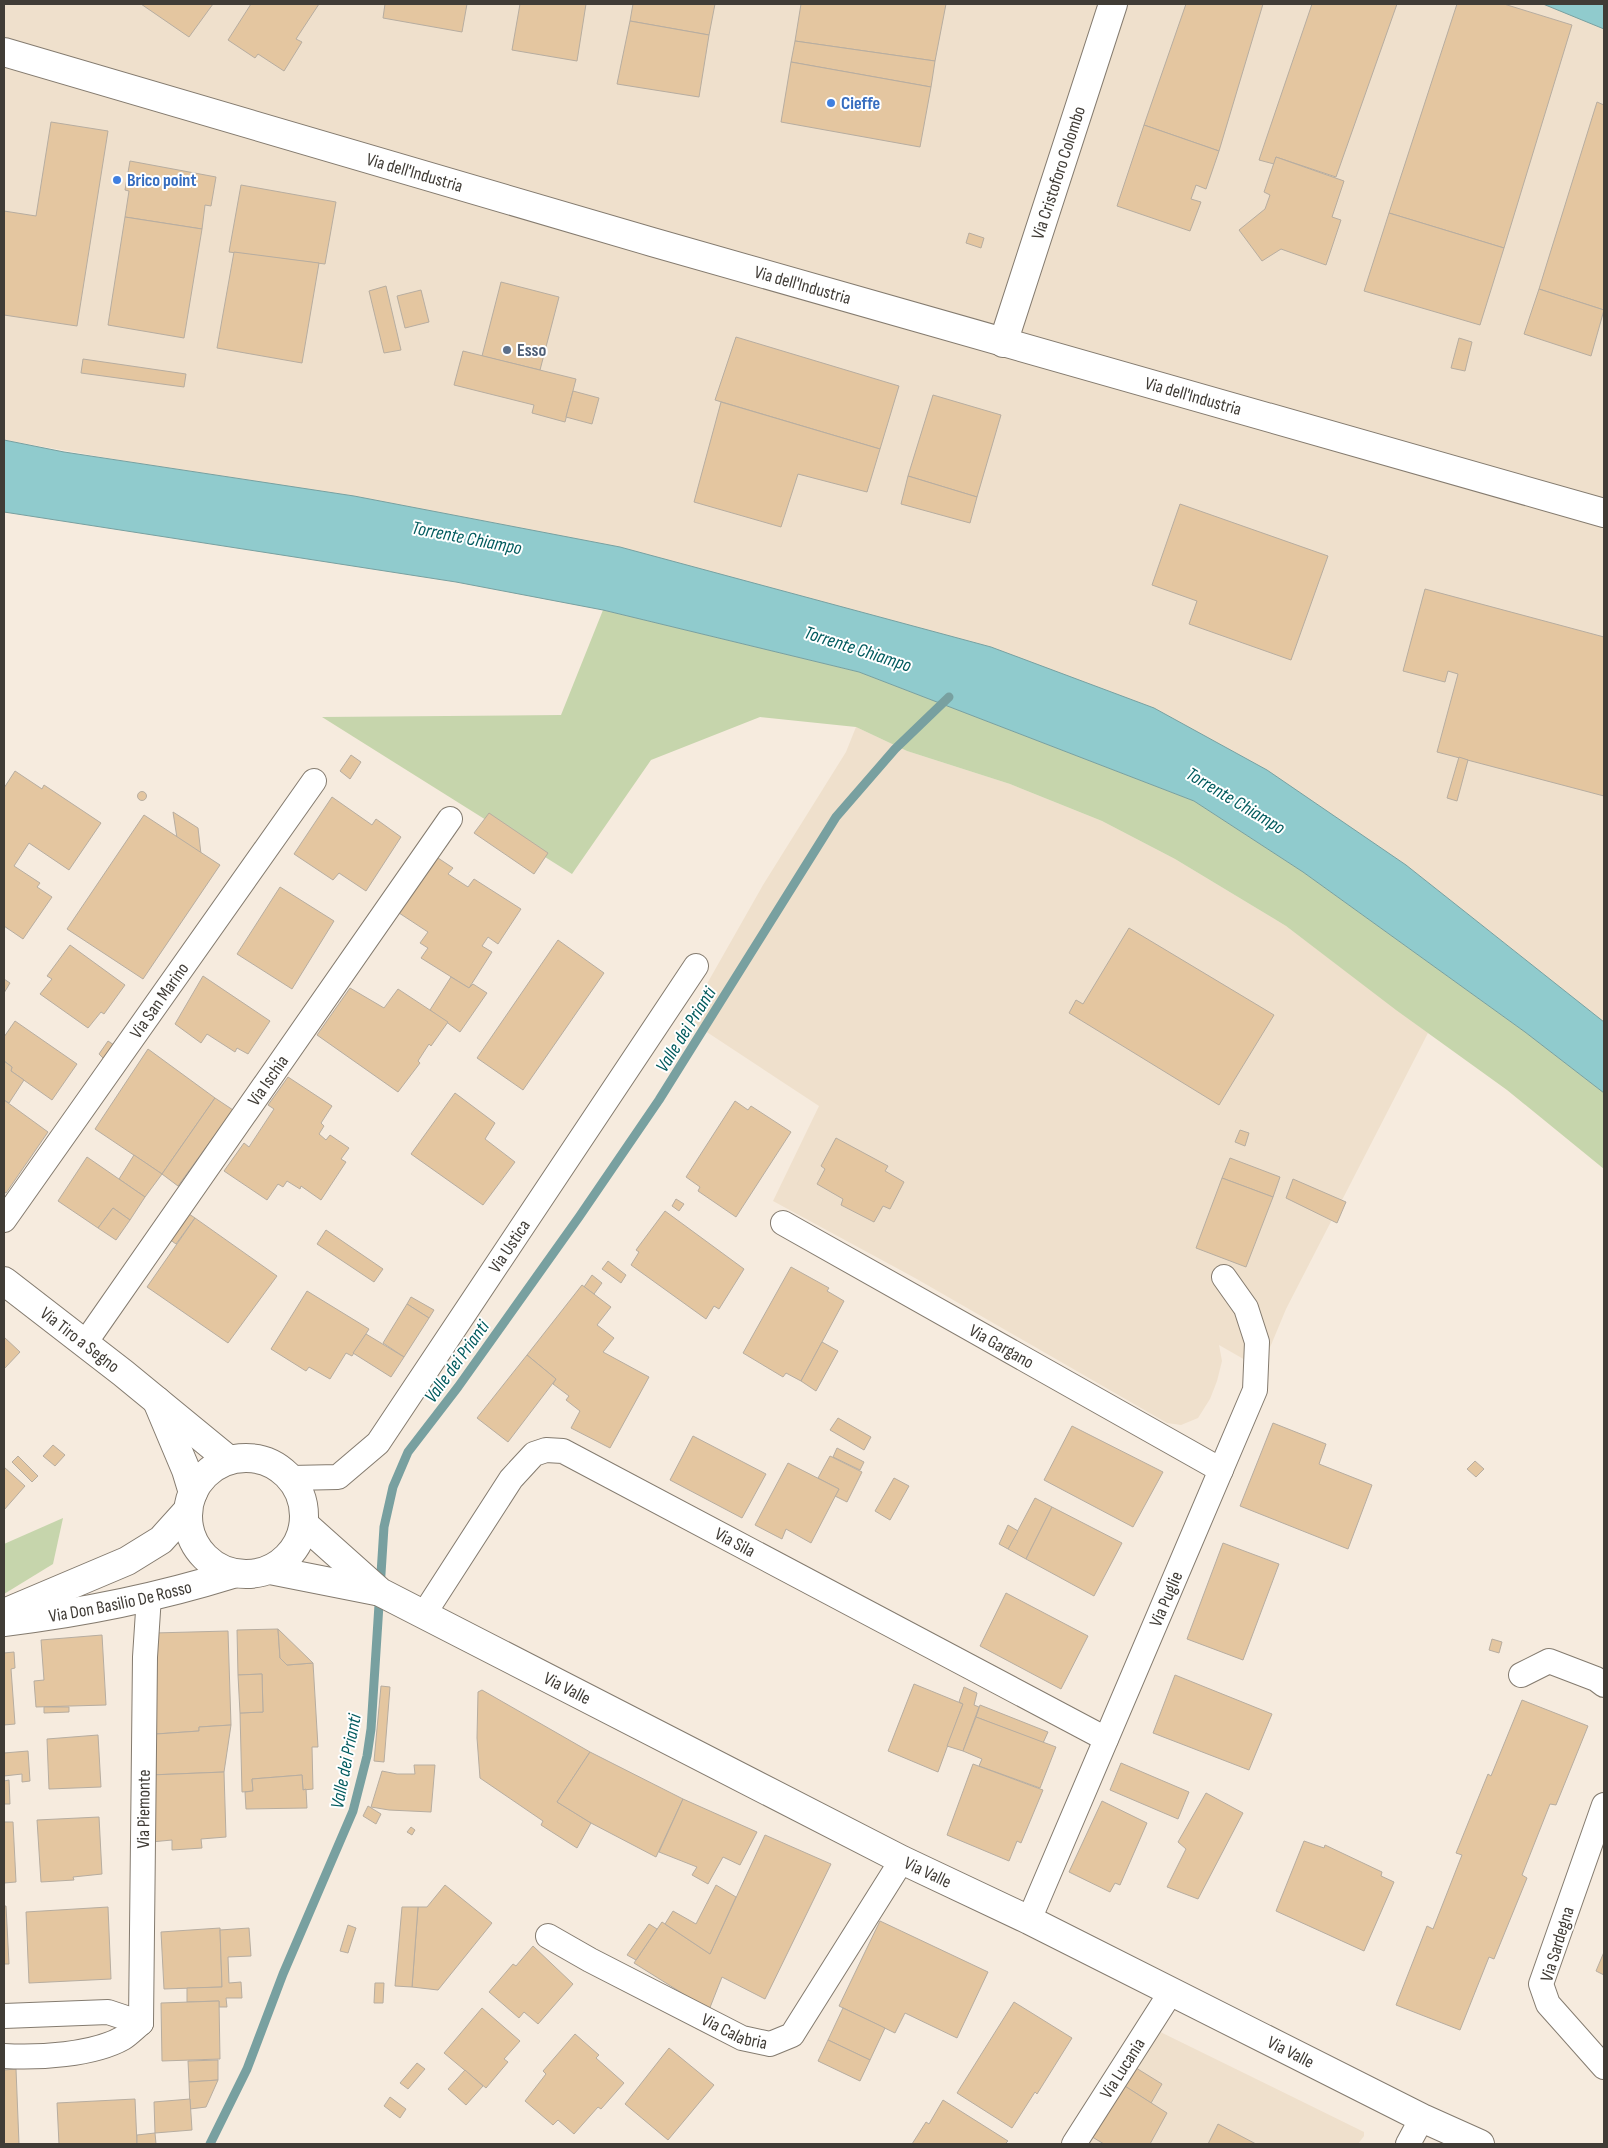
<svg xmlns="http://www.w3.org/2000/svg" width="1608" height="2148" viewBox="0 0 1608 2148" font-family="'Sofia Sans Condensed',sans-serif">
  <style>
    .built { fill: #efe0cc }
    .green { fill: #c6d5ac }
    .water { fill: #90cbcd; stroke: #78a0a0 }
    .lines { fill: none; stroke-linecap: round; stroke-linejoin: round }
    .stream { stroke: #78a0a0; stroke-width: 9 }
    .building { fill: #e4c6a0; stroke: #b7ada0 }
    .street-casing { stroke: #847b6f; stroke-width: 26 }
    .secondary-casing { stroke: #847b6f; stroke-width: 30 }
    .street { stroke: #fff; stroke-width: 24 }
    .secondary { stroke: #fff; stroke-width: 28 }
    .shop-dot { fill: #3f7fe0; stroke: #fff; stroke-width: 2 }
    .service-dot { fill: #5c6f8a; stroke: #fff; stroke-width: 2 }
    .labels { text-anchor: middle; stroke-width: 4; stroke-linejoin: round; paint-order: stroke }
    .shop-label { font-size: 18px; font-weight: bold; fill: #366cbe; stroke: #fff; text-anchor: start }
    .street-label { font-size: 18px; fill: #403c36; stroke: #fff }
    .service-label { font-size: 18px; font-weight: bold; fill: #4e5e75; stroke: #fff; text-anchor: start }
    .water-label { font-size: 19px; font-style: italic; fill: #025b5e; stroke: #fff }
  </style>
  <rect width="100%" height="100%" fill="#f6ebde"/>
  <!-- built -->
  <g class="built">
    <polygon points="4,4 1543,4 1604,29 1604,1022 1406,865 1267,770 1154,708 991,647 620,547 4,440"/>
    <polygon points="856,727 907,751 1010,784 1102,821 1175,859 1286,926 1428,1033 1286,1309 1261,1369 1219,1345 1222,1361 1217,1381 1210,1399 1198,1418 1181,1425 1167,1423 915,1278 773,1201 819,1106 687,1019 763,885 846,752"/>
    <polygon points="1140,2022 1364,2132 1364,2136 1358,2144 1067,2144"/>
  </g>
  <!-- green -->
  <g class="green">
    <polygon points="603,610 859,672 1194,801 1303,872 1525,1032 1604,1093 1604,1169 1507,1090 1396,1010 1286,926 1175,859 1102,821 1010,784 907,751 856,727 760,717 651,760 572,874 322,717 561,715"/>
    <polygon points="63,1518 53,1564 4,1594 4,1544"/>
  </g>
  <!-- water -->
  <g class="water">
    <polygon points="1543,4 1604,4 1604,29"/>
    <polygon points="4,440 64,452 354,496 620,547 991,647 1154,708 1267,770 1406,865 1604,1022 1604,1093 1525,1032 1303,872 1194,801 859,672 603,610 456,582 4,512"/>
  </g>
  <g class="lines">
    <!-- stream -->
    <polyline class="stream" points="210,2144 247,2069 283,1974 353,1811 367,1756 371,1729 384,1527 393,1487 408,1452 458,1387 579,1217 659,1100 836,817 895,749 949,697"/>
  </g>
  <!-- building -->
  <g class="building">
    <polygon points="141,4 213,4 189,37"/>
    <polygon points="251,4 319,4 296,39 302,42 284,71 258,54 255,58 228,40"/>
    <polygon points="385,4 467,4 462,32 383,18"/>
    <polygon points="520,4 586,4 577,61 512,50"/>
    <polygon points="633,4 715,4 709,35 630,21"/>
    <polygon points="801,4 946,4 935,61 795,41"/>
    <polygon points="1186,4 1263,4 1219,151 1144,125"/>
    <polygon points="1312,4 1397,4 1336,177 1276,157 1274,164 1259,160"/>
    <polygon points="1457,4 1504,4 1572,25 1504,248 1389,213"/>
    <polygon points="630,21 709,35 699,97 617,84"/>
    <polygon points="795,41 935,61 931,87 791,62"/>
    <polygon points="791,62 931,87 920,147 781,122"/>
    <polygon points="1597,102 1604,105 1604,310 1539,289"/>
    <polygon points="51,122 108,131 77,326 4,315 4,211 36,216"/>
    <polygon points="1144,125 1219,151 1206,189 1196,185 1191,199 1201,202 1190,231 1117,206"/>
    <polygon points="1276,157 1344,181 1332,217 1341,220 1326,265 1281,249 1262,261 1239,230 1265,209 1270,195 1264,192"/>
    <polygon points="130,161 216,177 211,206 205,205 202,229 125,217 129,191 125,190"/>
    <polygon points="241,185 336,202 325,264 229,252"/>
    <polygon points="1389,213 1504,248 1480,325 1364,291"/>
    <polygon points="125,217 202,229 184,338 108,325"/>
    <polygon points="969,233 984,238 981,248 966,243"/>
    <polygon points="234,252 319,263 302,363 217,348"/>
    <polygon points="501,282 559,297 540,370 482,356"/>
    <polygon points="386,286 401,350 384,353 369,291"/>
    <polygon points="1539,289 1604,310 1591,356 1524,334"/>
    <polygon points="421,290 429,322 405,328 397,296"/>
    <polygon points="736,337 899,386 880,449 715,400"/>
    <polygon points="1459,338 1472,342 1465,371 1451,368"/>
    <polygon points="463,351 576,379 565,422 532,413 534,405 454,385"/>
    <polygon points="83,359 186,374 184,387 81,373"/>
    <polygon points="573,391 599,398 592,424 566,417"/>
    <polygon points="933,395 1001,415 977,497 908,476"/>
    <polygon points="721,402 880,449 867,492 798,474 781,527 694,502"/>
    <polygon points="908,476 977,497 970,523 901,504"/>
    <polygon points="1180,504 1328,556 1291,660 1189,624 1197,601 1152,585"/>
    <polygon points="1425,589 1604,637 1604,796 1437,752 1458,674 1448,671 1445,682 1403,671"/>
    <polygon points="351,755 361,762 350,779 340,771"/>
    <polygon points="1459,757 1468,760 1457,801 1447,798"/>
    <polygon points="15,771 42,789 44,785 101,823 69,870 29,843 14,866 40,883 37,887 52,897 23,939 4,926 4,788"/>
    <circle cx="142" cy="796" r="4.5"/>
    <polygon points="332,797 372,825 376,819 401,837 366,891 339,873 333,880 294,854"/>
    <polygon points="173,812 198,828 201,854 177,838"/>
    <polygon points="489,813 548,853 534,874 474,833"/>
    <polygon points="144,815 220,865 143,979 67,929"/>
    <polygon points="429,852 453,868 448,874 468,887 474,879 521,909 498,944 488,937 482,946 492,952 469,988 421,958 428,948 420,943 428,932 393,909"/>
    <polygon points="280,887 334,921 292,989 237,954"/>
    <polygon points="1129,928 1274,1015 1219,1105 1069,1013 1076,1000 1083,1004"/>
    <polygon points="558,940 604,973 523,1090 477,1058"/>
    <polygon points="70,945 125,985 104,1014 101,1012 88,1028 40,994 52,979 47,976"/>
    <polygon points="203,976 270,1021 248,1054 237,1048 235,1052 207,1034 201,1043 175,1024"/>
    <polygon points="451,977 469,988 473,984 487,993 460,1032 430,1010"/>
    <polygon points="4,979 10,983 4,993"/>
    <polygon points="350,988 384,1008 398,989 448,1022 431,1046 429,1044 418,1061 420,1063 398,1092 317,1035"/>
    <polygon points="15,1021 77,1064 52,1100 11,1071 12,1067 4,1061 4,1037"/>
    <polygon points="108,1041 114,1045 104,1059 99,1054"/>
    <polygon points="148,1049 215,1098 162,1174 95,1129"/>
    <polygon points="4,1061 12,1067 11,1071 24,1080 9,1103 4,1100"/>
    <polygon points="288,1077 332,1106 321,1123 324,1126 319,1134 326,1140 330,1135 349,1148 341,1159 346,1162 321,1200 301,1186 300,1189 287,1181 283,1187 278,1184 267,1200 224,1171 244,1143 249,1147 274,1109 268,1105"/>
    <polygon points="455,1093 495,1123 485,1139 515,1162 483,1205 411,1154"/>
    <polygon points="215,1098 233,1110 178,1186 162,1174"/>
    <polygon points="4,1100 48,1132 6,1193 4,1192"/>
    <polygon points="735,1101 748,1110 751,1106 791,1132 736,1217 698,1191 700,1187 686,1177"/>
    <polygon points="1240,1130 1249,1133 1245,1146 1235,1142"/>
    <polygon points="836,1138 888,1166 885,1171 904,1182 890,1209 883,1206 874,1222 841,1205 843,1199 817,1184 825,1169 821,1166"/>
    <polygon points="134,1155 162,1174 145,1197 119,1179"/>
    <polygon points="87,1157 145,1197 130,1220 113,1208 98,1228 58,1201"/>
    <polygon points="1230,1158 1280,1177 1273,1197 1222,1178"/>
    <polygon points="1222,1178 1273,1197 1246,1267 1196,1248"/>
    <polygon points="1293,1179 1346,1202 1337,1223 1286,1198"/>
    <polygon points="676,1199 684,1204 679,1211 672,1206"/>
    <polygon points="113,1208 130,1220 116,1240 98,1228"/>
    <polygon points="180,1208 195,1218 176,1244 162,1234"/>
    <polygon points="665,1211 744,1269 719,1309 714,1306 706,1319 631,1265 639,1252 636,1250"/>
    <polygon points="195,1218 277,1276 228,1343 147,1287"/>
    <polygon points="326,1230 383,1269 374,1282 317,1244"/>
    <polygon points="608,1261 626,1275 621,1283 602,1269"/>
    <polygon points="791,1267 829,1288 827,1291 844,1301 801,1381 786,1373 783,1377 743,1353"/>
    <polygon points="592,1275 602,1283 594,1294 584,1287"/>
    <polygon points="582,1285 611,1307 597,1325 614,1338 603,1352 649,1377 610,1448 571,1428 580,1411 566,1400 569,1396 553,1384 556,1379 527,1355"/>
    <polygon points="307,1291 369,1329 352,1356 346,1353 330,1379 309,1367 306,1371 271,1349"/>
    <polygon points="411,1297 434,1310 429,1318 407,1304"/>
    <polygon points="407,1304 429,1318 404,1357 383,1343"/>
    <polygon points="366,1334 404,1357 391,1377 353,1353"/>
    <polygon points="4,1337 20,1352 4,1369"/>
    <polygon points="822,1342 838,1351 816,1391 801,1381"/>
    <polygon points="527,1355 556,1379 508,1442 477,1418"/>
    <polygon points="838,1418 871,1437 864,1450 830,1430"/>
    <polygon points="1273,1423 1326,1444 1319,1464 1372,1485 1348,1549 1240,1506"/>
    <polygon points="1072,1426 1163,1472 1133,1527 1044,1480"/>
    <polygon points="693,1436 766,1474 742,1518 670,1480"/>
    <polygon points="53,1445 65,1455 55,1466 43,1456"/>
    <polygon points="837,1448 864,1462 860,1470 833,1457"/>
    <polygon points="18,1456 38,1476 32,1482 12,1462"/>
    <polygon points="830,1456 862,1472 847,1502 835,1496 839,1489 818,1478"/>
    <polygon points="1475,1461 1484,1469 1476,1477 1467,1469"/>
    <polygon points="788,1463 839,1489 811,1543 786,1529 782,1539 755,1525"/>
    <polygon points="4,1467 25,1486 4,1510"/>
    <polygon points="894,1478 909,1486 890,1520 875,1511"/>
    <polygon points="1035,1498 1052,1507 1026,1559 1008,1549"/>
    <polygon points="1052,1507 1122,1543 1094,1596 1026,1559"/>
    <polygon points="1008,1525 1018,1531 1008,1549 999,1544"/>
    <polygon points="1223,1543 1279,1564 1243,1660 1187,1639"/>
    <polygon points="1006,1593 1088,1636 1061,1689 980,1646"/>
    <polygon points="278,1629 280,1658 287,1665 313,1663 318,1747 312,1747 313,1789 303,1790 302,1775 252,1779 253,1791 242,1792 240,1713 263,1712 262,1674 238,1675 237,1630"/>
    <polygon points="278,1629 313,1663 287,1665 280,1658"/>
    <polygon points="228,1631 231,1725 199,1727 199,1731 156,1734 154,1633"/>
    <polygon points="102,1635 106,1705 36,1707 34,1681 44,1680 41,1640"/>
    <polygon points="1492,1639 1502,1642 1499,1653 1489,1650"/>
    <polygon points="14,1652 15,1668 11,1669 15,1724 4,1725 4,1653"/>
    <polygon points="262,1674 263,1712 240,1713 238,1675"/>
    <polygon points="1175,1675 1272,1714 1249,1770 1153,1733"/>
    <polygon points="914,1684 963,1704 938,1772 888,1751"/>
    <polygon points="381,1686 390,1687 384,1762 374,1761"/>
    <polygon points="964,1687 977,1693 974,1705 979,1707 963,1751 947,1746 963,1704 959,1702"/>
    <polygon points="482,1690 590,1752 557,1802 591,1823 577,1848 541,1825 543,1821 480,1778 477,1738 478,1692"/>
    <polygon points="1522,1700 1588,1726 1556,1805 1550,1804 1522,1875 1527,1878 1494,1959 1489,1957 1460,2030 1396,2005 1427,1926 1433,1929 1462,1855 1456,1853 1488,1774 1491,1776"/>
    <polygon points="980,1705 1048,1732 1043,1743 976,1717"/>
    <polygon points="44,1707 69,1707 69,1712 44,1713"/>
    <polygon points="976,1717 1056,1747 1040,1788 979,1766 982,1759 963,1751"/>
    <polygon points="231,1725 224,1772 150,1775 156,1734 199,1731 199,1727"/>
    <polygon points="98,1735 101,1787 49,1789 47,1739"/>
    <polygon points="28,1751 30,1781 22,1782 22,1774 4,1776 4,1753"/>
    <polygon points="590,1752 683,1799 656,1857 591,1823 557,1802"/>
    <polygon points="1121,1763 1189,1792 1178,1819 1110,1790"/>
    <polygon points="973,1764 1043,1790 1021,1843 1017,1841 1009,1861 947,1835"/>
    <polygon points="414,1765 435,1765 431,1812 389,1810 371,1807 382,1771 397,1774 415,1774"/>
    <polygon points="224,1772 226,1837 201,1839 202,1848 172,1850 172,1840 151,1842 150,1775"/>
    <polygon points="302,1775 303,1790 306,1789 307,1808 246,1809 245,1792 253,1791 252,1779"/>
    <polygon points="9,1780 10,1804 4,1804 4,1781"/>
    <polygon points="1206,1793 1243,1813 1198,1899 1167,1887 1186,1849 1178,1842"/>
    <polygon points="683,1799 757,1832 740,1865 723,1857 708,1884 692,1875 697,1867 659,1852"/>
    <polygon points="1102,1801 1147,1823 1120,1885 1115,1883 1110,1892 1069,1872"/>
    <polygon points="368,1806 381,1814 376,1824 363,1816"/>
    <polygon points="99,1817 102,1874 73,1877 74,1880 41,1882 37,1820"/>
    <polygon points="4,1822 13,1822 16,1882 4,1883"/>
    <polygon points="411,1827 415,1830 412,1835 407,1832"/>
    <polygon points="765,1835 831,1864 765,1999 722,1977 709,2010 634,1963 662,1922 710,1954"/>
    <polygon points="1304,1841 1324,1848 1325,1845 1382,1872 1381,1876 1394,1882 1364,1951 1276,1911"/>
    <polygon points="445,1885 492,1923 438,1990 412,1987 418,1907 427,1907"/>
    <polygon points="716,1885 736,1897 710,1954 665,1924 673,1911 696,1924"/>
    <polygon points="4,1906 6,1906 9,1964 4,1964"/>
    <polygon points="108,1907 111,1979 29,1983 26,1912"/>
    <polygon points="402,1907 418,1907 412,1987 395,1986"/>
    <polygon points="880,1921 988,1972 957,2038 905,2013 895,2033 839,2006"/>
    <polygon points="649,1924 657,1929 636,1960 627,1955"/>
    <polygon points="348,1925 356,1928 348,1953 340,1951"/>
    <polygon points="220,1928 222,1987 164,1989 161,1932"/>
    <polygon points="249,1928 251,1956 228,1957 229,1983 241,1982 242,1998 226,1998 227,2007 219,2007 219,2001 187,2002 187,1988 222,1987 220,1930"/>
    <polygon points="533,1946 573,1984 538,2024 524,2012 519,2018 489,1992 513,1964 516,1966"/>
    <polygon points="1604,1952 1604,1975 1596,1971"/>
    <polygon points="375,1983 384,1983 383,2003 374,2003"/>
    <polygon points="219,2001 220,2059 162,2061 161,2003"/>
    <polygon points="1014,2002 1072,2038 1037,2094 1035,2092 1012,2128 957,2093"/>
    <polygon points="482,2008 520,2041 504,2059 508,2062 486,2088 444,2053"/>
    <polygon points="843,2008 885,2028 870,2060 828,2040"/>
    <polygon points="575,2034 599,2055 596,2058 624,2083 601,2109 598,2107 574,2134 558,2120 553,2125 525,2101 546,2074 543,2071"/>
    <polygon points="828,2040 870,2060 860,2081 818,2061"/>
    <polygon points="669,2048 714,2085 668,2140 625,2104"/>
    <polygon points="218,2060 218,2080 189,2082 188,2061"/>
    <polygon points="417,2063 425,2069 408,2089 400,2083"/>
    <polygon points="1128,2063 1162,2084 1151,2103 1117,2081"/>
    <polygon points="16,2069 19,2144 4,2144 4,2070"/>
    <polygon points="465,2070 483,2086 466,2105 448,2089"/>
    <polygon points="218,2080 206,2107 190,2109 189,2082"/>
    <polygon points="1117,2081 1167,2113 1150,2144 1104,2144 1089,2135"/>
    <polygon points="390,2097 406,2109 400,2118 384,2106"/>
    <polygon points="135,2099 137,2144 59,2144 57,2103"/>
    <polygon points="190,2099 192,2130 155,2133 154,2102"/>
    <polygon points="943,2100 1008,2141 1005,2144 912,2144 926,2122 929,2124"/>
    <polygon points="1218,2124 1256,2144 1208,2144"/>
    <polygon points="155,2133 156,2144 137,2144 137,2135"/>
  </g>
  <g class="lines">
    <!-- street casing -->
    <g class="street-casing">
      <g id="street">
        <path id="s1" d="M4,1220L314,781"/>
        <path id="s2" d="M783,1223L1221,1470"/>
        <path id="s3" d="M85,1343L450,819"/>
        <path id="s4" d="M291,1478L338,1477L378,1443L696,966"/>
        <path id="s5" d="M424,1614L511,1479L534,1454L546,1450L563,1451L1106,1739"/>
        <polyline points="1521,1675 1549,1661 1596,1679 1604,1685"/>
        <polyline points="1604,1805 1541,1984 1548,2004 1604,2067"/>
        <path id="s6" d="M1029,1920L1255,1390L1257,1342L1246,1308L1224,1277"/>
        <path id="s7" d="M548,1936L590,1960L742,2038L770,2044L792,2035L902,1860"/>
        <polyline points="4,2016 108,2012 141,2023"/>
        <path id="s8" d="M141,2023L145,1657L149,1596"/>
        <path d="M4,2056C38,2058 93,2055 123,2038C129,2034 135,2028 141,2023"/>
        <path id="s9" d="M1074,2144L1171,1992"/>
        <polyline points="1408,2144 1422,2118"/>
      </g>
    </g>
    <!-- secondary casing -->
    <g class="secondary-casing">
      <g id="secondary">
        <path id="s10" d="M4,52L652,242L1604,513"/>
        <path id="s11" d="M1003,343L1113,4"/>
        <path id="s12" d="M4,1281L123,1373L229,1460"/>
        <polyline points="157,1401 186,1470 193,1493"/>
        <circle cx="246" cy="1516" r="58"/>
        <path id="s13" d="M305,1525L380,1592L902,1860L1029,1920L1422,2118L1480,2144"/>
        <polyline points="270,1570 376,1591"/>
        <polyline points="4,1613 127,1561 161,1540 188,1510"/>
        <path id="s14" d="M4,1622C81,1613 159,1597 233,1574"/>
      </g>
    </g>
    <!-- street -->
    <use href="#street" class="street"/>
    <!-- secondary -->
    <use href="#secondary" class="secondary"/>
  </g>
  <!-- markers -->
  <g class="shop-dot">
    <circle cx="831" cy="103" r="5"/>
    <circle cx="117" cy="180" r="5"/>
  </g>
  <circle class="service-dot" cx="507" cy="350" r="5"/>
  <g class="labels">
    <!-- shop labels -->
    <g class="shop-label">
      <text x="841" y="109">Cieffe</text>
      <text x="127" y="186">Brico point</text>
    </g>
    <!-- street labels -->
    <g class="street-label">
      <text dy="6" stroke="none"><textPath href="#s10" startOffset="428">Via dell'Industria</textPath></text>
      <text dy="6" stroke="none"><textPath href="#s11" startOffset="179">Via Cristoforo Colombo</textPath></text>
      <text dy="6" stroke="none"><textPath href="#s10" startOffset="832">Via dell'Industria</textPath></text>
      <text dy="6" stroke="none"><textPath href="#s10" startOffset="1238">Via dell'Industria</textPath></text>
      <text dy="6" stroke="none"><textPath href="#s1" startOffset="269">Via San Marino</textPath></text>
      <text dy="6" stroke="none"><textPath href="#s3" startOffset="320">Via Ischia</textPath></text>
      <text dy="6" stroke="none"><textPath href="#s4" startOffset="336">Via Ustica</textPath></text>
      <text dy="6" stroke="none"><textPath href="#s12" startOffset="96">Via Tiro a Segno</textPath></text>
      <text dy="6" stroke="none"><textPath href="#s2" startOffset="251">Via Gargano</textPath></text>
      <text dy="6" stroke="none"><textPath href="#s5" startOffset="419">Via Sila</textPath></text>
      <text dy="6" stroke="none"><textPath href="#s6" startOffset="349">Via Puglie</textPath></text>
      <text dy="6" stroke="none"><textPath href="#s14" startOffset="118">Via Don Basilio De Rosso</textPath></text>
      <text dy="6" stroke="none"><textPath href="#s13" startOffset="311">Via Valle</textPath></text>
      <text dy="6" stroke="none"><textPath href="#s8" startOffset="214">Via Piemonte</textPath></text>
      <text dy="6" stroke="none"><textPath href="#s13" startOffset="716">Via Valle</textPath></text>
      <text transform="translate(1557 1944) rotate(-73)" y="6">Via Sardegna</text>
      <text dy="6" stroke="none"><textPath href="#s7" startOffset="210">Via Calabria</textPath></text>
      <text dy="6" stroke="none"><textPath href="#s13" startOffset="1121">Via Valle</textPath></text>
      <text dy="6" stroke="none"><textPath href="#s9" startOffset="90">Via Lucania</textPath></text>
    </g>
    <!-- service labels -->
    <g class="service-label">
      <text x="517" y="356">Esso</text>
    </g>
    <!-- water labels -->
    <g class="water-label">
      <text transform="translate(467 537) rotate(11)" y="7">Torrente Chiampo</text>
      <text transform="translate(858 648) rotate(18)" y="7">Torrente Chiampo</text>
      <text transform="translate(1236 800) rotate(31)" y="7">Torrente Chiampo</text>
      <text transform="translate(685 1029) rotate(-58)" y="7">Valle dei Prianti</text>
      <text transform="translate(456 1361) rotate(-54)" y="7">Valle dei Prianti</text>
      <text transform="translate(345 1761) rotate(-79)" y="7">Valle dei Prianti</text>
    </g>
  </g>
  <!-- border -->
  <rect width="1608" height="2148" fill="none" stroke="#403c36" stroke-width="10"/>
</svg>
